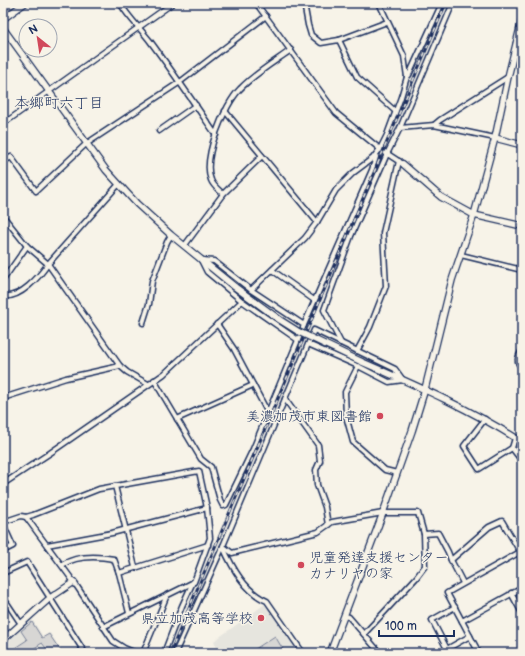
<svg xmlns="http://www.w3.org/2000/svg" width="525" height="656" viewBox="0 0 525 656" font-family="'Balsamiq Sans','Klee One',sans-serif">
  <style>
    .built { fill: #e6e5de }
    .green { fill: #d7d6d4; stroke: #798299 }
    .lines { fill: none; stroke-linecap: round; stroke-linejoin: round }
    .street-casing { stroke: #1b2f5e; stroke-width: 7 }
    .secondary-casing { stroke: #1b2f5e; stroke-width: 8 }
    .street { stroke: #f7f3e8; stroke-width: 4 }
    .secondary { stroke: #f7f3e8; stroke-width: 5.5 }
    .rail-casing { stroke: #1b2f5e; stroke-width: 3 }
    .rail { stroke: #f7f3e8; stroke-width: 1.5; stroke-dasharray: 4.5; stroke-linecap: butt }
    .secondary-bridge-casing { stroke: #1b2f5e; stroke-width: 8; stroke-linecap: butt }
    .secondary-bridge { stroke: #f7f3e8; stroke-width: 5.5 }
    .poi-dot { fill: #d1495b; stroke: #f7f3e8; stroke-width: 1.5 }
    .labels { text-anchor: middle; stroke-width: 3; stroke-linejoin: round; paint-order: stroke }
    .poi-label { font-size: 14px; fill: #1b2f5e; stroke: #f7f3e8; text-anchor: end }
    .neighbourhood-label { font-size: 15px; fill: #1b2f5e; stroke: #f7f3e8 }
  </style>
  <rect width="100%" height="100%" fill="#f7f3e8"/>
  <filter id="ink" filterUnits="userSpaceOnUse"><feTurbulence type="fractalNoise" baseFrequency=".025" numOctaves="2"/><feDisplacementMap in="SourceGraphic" scale="8" xChannelSelector="R" yChannelSelector="G"/><feConvolveMatrix kernelMatrix="1 2 1 2 8 2 1 2 1" color-interpolation-filters="sRGB"/></filter>
  <g filter="url(#ink)">
    <!-- built -->
    <g class="built">
      <polygon points="265,604 299,653 219,653 214,641"/>
      <polygon points="32,619 43,637 50,633 63,653 3,653 3,646"/>
    </g>
    <!-- green -->
    <g class="green">
      <polygon points="32,622 42,638 49,634 62,653 50,653 42,643 27,653 7,653 27,640 21,631"/>
      <polygon points="275,636 285,653 249,653"/>
    </g>
    <g class="lines">
      <!-- street casing -->
      <g class="street-casing">
        <g id="street">
          <path d="M120,3C128,17 140,28 150,41C173,72 194,103 216,135"/>
          <polyline points="256,3 336,113 380,149 403,164"/>
          <polyline points="304,3 308,25 311,35 321,43 339,40 387,22"/>
          <polyline points="339,40 357,77 395,111"/>
          <polyline points="516,43 522,47"/>
          <polyline points="407,77 409,75 442,3"/>
          <polyline points="225,111 317,222"/>
          <polyline points="3,124 173,3"/>
          <polyline points="434,125 440,120 508,77"/>
          <polyline points="400,128 434,125 495,138"/>
          <polyline points="159,131 196,105"/>
          <polyline points="3,162 11,157 36,191 86,144 180,82 266,16"/>
          <path d="M223,194C219,190 213,186 211,180C202,159 224,105 240,89C254,74 274,62 291,50"/>
          <polyline points="3,216 27,246 48,264 120,366 127,372 148,384"/>
          <polyline points="185,245 223,194 262,156"/>
          <polyline points="461,255 522,270"/>
          <polygon points="201,260 214,261 251,290 304,325 298,340 242,301 207,272"/>
          <polyline points="272,270 314,300"/>
          <polyline points="3,280 27,246"/>
          <polyline points="251,290 305,238 317,222 336,190 353,173 373,158 380,149 387,135 401,97 407,77 404,56 379,3"/>
          <path d="M3,296C20,299 39,277 48,264L119,184"/>
          <polyline points="143,323 149,304 152,281 167,242 171,235"/>
          <polyline points="217,324 234,349 268,413"/>
          <polyline points="304,325 372,170 376,157"/>
          <polyline points="341,343 324,310 351,236 387,154 400,128 453,3"/>
          <path d="M522,350C518,357 515,361 522,368"/>
          <polyline points="357,351 370,327 386,286 383,233 399,161"/>
          <polyline points="358,366 345,392 346,416 353,442 385,470 397,473"/>
          <polyline points="154,380 201,459 211,467 220,500 223,506 226,505 253,449 298,340"/>
          <polyline points="3,398 66,378 120,366"/>
          <polyline points="285,399 318,445 320,461 316,470 317,485 325,507 328,525"/>
          <polyline points="177,419 253,385"/>
          <polyline points="485,419 464,446 479,469 512,448"/>
          <polyline points="515,438 512,448 522,461"/>
          <polyline points="3,484 50,453 164,374 242,301"/>
          <polyline points="115,486 135,567"/>
          <polyline points="26,517 76,585 113,641 124,648 136,653"/>
          <polyline points="3,522 21,516 26,517 33,515 99,489 199,471 207,508 210,538 194,582 103,627"/>
          <polyline points="3,524 13,546 3,551"/>
          <polyline points="47,545 112,533 207,508"/>
          <polyline points="223,546 232,553 318,532 332,522 383,513 418,513 424,534 438,533 448,552 451,560 489,527 502,521 522,555"/>
          <path d="M223,547C232,567 245,592 267,601L303,653"/>
          <polyline points="520,552 447,593 462,621 522,588"/>
          <polyline points="451,560 463,583"/>
          <path d="M62,565C77,555 97,556 114,559L119,573L129,613"/>
          <polyline points="3,573 27,562 85,653"/>
          <polyline points="119,573 208,545"/>
          <polyline points="511,593 522,613"/>
          <polyline points="3,597 21,624"/>
          <polyline points="455,607 432,620 447,649 470,636"/>
          <polyline points="345,616 349,617 380,653"/>
          <polyline points="462,621 479,653"/>
          <polyline points="364,634 416,578 425,566 424,534"/>
          <polyline points="143,653 167,595"/>
          <polyline points="164,653 182,606 193,582"/>
          <polyline points="175,653 223,546 314,330 395,369 403,380 389,382 358,366 308,344"/>
        </g>
      </g>
      <!-- secondary casing -->
      <g class="secondary-casing">
        <g id="secondary">
          <polyline points="3,19 25,3"/>
          <polyline points="3,28 106,170 137,204 171,235 235,287"/>
          <polyline points="495,138 522,145"/>
          <polyline points="403,164 441,197 474,215 522,226"/>
          <path d="M360,361C415,385 471,409 522,442"/>
          <polyline points="3,640 50,598 74,582"/>
          <polyline points="330,653 383,513 412,431 425,389 452,280 474,215 495,138 508,77 522,20"/>
        </g>
      </g>
      <!-- street -->
      <use href="#street" class="street"/>
      <!-- secondary -->
      <use href="#secondary" class="secondary"/>
      <!-- rail casing -->
      <g class="rail-casing">
        <polyline id="rail" points="170,653 446,3"/>
      </g>
      <!-- rail -->
      <use href="#rail" class="rail"/>
      <!-- secondary-bridge casing -->
      <g class="secondary-bridge-casing">
        <polyline id="secondary-bridge" points="235,287 280,320 299,332 360,361"/>
      </g>
      <!-- secondary-bridge -->
      <use href="#secondary-bridge" class="secondary-bridge"/>
    </g>
  </g>
  <!-- markers -->
  <g class="poi-dot">
    <circle cx="380" cy="416" r="4"/>
    <circle cx="301" cy="565" r="4"/>
    <circle cx="261" cy="618" r="4"/>
  </g>
  <g class="labels">
    <!-- poi labels -->
    <g class="poi-label">
      <text x="372" y="421">美濃加茂市東図書館</text>
      <text x="309" y="562" text-anchor="start">児童発達支援センター<tspan x="309" dy="16">カナリヤの家</tspan></text>
      <text x="253" y="623">県立加茂高等学校</text>
    </g>
    <!-- neighbourhood labels -->
    <g class="neighbourhood-label">
      <text x="59" y="108">本郷町六丁目</text>
    </g>
  </g>
  <!-- margin -->
  <rect width="525" height="656" fill="none" stroke="#f7f3e8" stroke-width="16"/>
  <rect x="8" y="8" width="509" height="640" fill="none" stroke="#1b2f5e" stroke-width="1.5" filter="url(#ink)"/>
  <!-- north arrow -->
  <g transform="translate(38 38) rotate(330)"><circle r="19" fill="#f7f3e8" stroke="#9fa5b1"/>
  <path d="M0-3L7 15L0 10L-7 15Z" fill="#d1495b"/>
  <text y="-6" font-size="11" font-weight="bold" text-anchor="middle" fill="#1b2f5e">N</text>
  </g>
  <!-- scale -->
  <path d="M379 630v6h75v-6" fill="none" stroke="#1b2f5e" stroke-width="2"/>
  <text x="385" y="630" font-size="12" fill="#1b2f5e" stroke="#f7f3e8" stroke-width="3" paint-order="stroke">100 m</text>
</svg>
